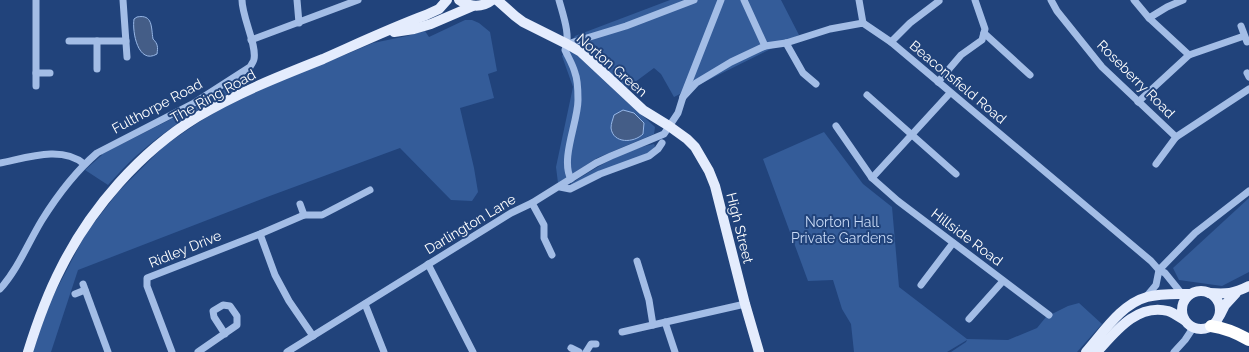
<svg xmlns="http://www.w3.org/2000/svg" width="1249" height="352" viewBox="0 0 1249 352" font-family="Raleway,sans-serif">
  <style>
    .green { fill: #345c99 }
    .water { fill: #445d87; stroke: #97b7e7 }
    .lines { fill: none; stroke-linecap: round; stroke-linejoin: round }
    .minor { stroke: #a3bde6; stroke-width: 7 }
    .major { stroke: #e4ecfd; stroke-width: 10 }
    .highway { stroke: #fff; stroke-width: 12 }
    .labels { text-anchor: middle; stroke-width: 4; stroke-linejoin: round; paint-order: stroke }
    .street-label { font-size: 14px; fill: #fff; stroke: #21437b }
    .park-label { font-size: 14px; fill: #c7d9f5; stroke: #21437b }
  </style>
  <rect width="100%" height="100%" fill="#21437b"/>
  <!-- green -->
  <g class="green">
    <polygon points="670,0 781,0 799,35 674,97 661,74 654,68 619,94 655,127 654,134 597,158 558,183 556,167 573,87 562,56 575,36"/>
    <polygon points="465,20 472,20 479,23 490,32 497,71 488,74 494,98 460,108 474,168 478,192 472,201 451,200 400,148 267,197 78,270 51,352 33,352 49,304 86,233 119,191 164,146 199,122 221,109 279,81 330,61 373,43 407,36 425,31 429,37"/>
    <path d="M244,78L247,85C207,102 169,127 136,156C126,165 117,175 108,185L85,170L102,155V154L193,108Z"/>
    <polygon points="824,132 863,184 892,207 899,287 967,339 1008,340 1037,328 1046,317 1068,306 1079,303 1102,324 1077,352 951,352 966,342 967,340 947,352 854,352 851,324 842,309 833,280 808,281 763,159"/>
    <path d="M654,144L655,146L653,150L648,153L569,185C595,168 623,150 654,144Z"/>
    <polygon points="1249,198 1249,272 1222,286 1179,280 1173,268"/>
  </g>
  <!-- water -->
  <g class="water">
    <path d="M137,17C153,14 151,27 153,39C158,44 158,47 157,54C138,65 132,32 134,19Z"/>
    <path d="M623,110L634,113L644,123L643,134C634,143 613,144 611,128C611,123 613,119 614,115Z"/>
  </g>
  <g class="lines">
    <!-- minor -->
    <g class="minor">
      <polyline points="123,0 127,57"/>
      <polyline points="297,0 299,23"/>
      <path d="M559,0C563,15 571,36 565,50C568,57 573,65 575,73C578,80 578,92 578,100C578,122 560,159 571,179"/>
      <polyline points="744,0 765,46"/>
      <polyline points="859,0 863,23"/>
      <polyline points="1051,0 1057,11 1102,67 1176,137"/>
      <polyline points="1134,0 1149,18 1189,55 1138,102"/>
      <polyline points="1149,18 1167,7 1183,0"/>
      <polyline points="1241,26 1247,42"/>
      <polyline points="984,33 1030,75"/>
      <polyline points="251,40 358,0"/>
      <polyline points="69,41 126,41"/>
      <polyline points="891,42 910,23 939,1"/>
      <polyline points="786,43 803,73 816,84"/>
      <polyline points="567,44 626,26 694,0"/>
      <polyline points="1189,55 1244,36"/>
      <polyline points="97,69 97,41"/>
      <polyline points="36,73 50,73"/>
      <polyline points="1247,73 1249,77"/>
      <polyline points="938,82 961,55 982,40 985,29 975,0"/>
      <polyline points="36,86 36,0"/>
      <polyline points="867,95 956,174"/>
      <polyline points="683,97 696,83 731,62 765,46 786,43 830,29 863,23 891,42 1151,261 1159,270 1165,273 1182,294"/>
      <polyline points="836,126 872,178 898,201 1049,315"/>
      <path d="M0,163C26,158 62,145 84,164"/>
      <polyline points="1156,164 1176,137 1249,89"/>
      <polyline points="872,178 950,93"/>
      <polyline points="560,187 570,189 600,174 649,156 658,149 662,143"/>
      <polyline points="532,203 544,225 544,238 552,255"/>
      <polyline points="300,204 304,215 322,215 370,190"/>
      <polyline points="260,234 275,275 289,301 313,336"/>
      <polyline points="637,261 649,300 653,325"/>
      <polyline points="428,264 473,352"/>
      <polyline points="83,284 108,352"/>
      <polyline points="921,285 953,243"/>
      <path d="M0,289C18,269 28,243 42,220C57,196 75,172 97,153L194,103L250,67C251,65 254,61 254,59C257,45 242,17 242,0"/>
      <polyline points="75,294 85,290"/>
      <polyline points="1146,297 1156,285 1159,270 1195,233 1249,191"/>
      <polyline points="365,304 384,352"/>
      <polyline points="969,319 1003,281"/>
      <polyline points="665,322 675,352"/>
      <polyline points="622,332 745,304"/>
      <polyline points="571,348 579,352"/>
      <polyline points="172,352 147,286 147,278 260,234 304,215"/>
      <polyline points="198,352 237,325 237,316 230,306 223,305 213,311 214,317 225,334"/>
      <polyline points="287,352 511,213 532,203 596,163 611,156 664,134 678,113 683,97 721,0"/>
      <polyline points="586,352 591,344 596,344"/>
      <polyline points="1174,352 1185,340 1193,328"/>
    </g>
    <!-- major -->
    <g class="major">
      <path d="M459,0C469,7 482,8 492,0"/>
      <polyline points="497,0 515,16 523,22 567,44 581,52 643,110 669,126 687,139 695,147 709,171 715,186 745,304 759,352"/>
      <polyline points="394,32 414,29 431,24 473,6"/>
      <circle cx="1201" cy="310" r="19"/>
      <path d="M1209,293C1227,294 1233,294 1249,286"/>
      <polyline points="1220,315 1225,305 1236,293"/>
      <path d="M28,352C37,323 47,295 61,268C91,208 140,152 197,117C237,93 280,76 323,59C357,44 391,28 426,15L439,9L447,0"/>
      <path d="M1086,352C1103,333 1121,304 1147,297C1161,293 1176,294 1190,294"/>
      <path d="M1097,352C1115,332 1137,303 1168,311C1174,313 1179,317 1184,320"/>
    </g>
    <!-- highway -->
    <path class="highway" d="M1211,326C1225,328 1237,333 1249,340"/>
  </g>
  <g class="labels">
    <!-- street labels -->
    <g class="street-label">
      <text transform="translate(612 65) rotate(41)" y="5">Norton Green</text>
      <text transform="translate(1136 79) rotate(45)" y="5">Roseberry Road</text>
      <text transform="translate(958 82) rotate(40)" y="5">Beaconsfield Road</text>
      <text transform="translate(213 96) rotate(-29)" y="5">The Ring Road</text>
      <text transform="translate(157 106) rotate(-28)" y="5">Fulthorpe Road</text>
      <text transform="translate(470 224) rotate(-31)" y="5">Darlington Lane</text>
      <text transform="translate(740 228) rotate(76)" y="5">High Street</text>
      <text transform="translate(967 237) rotate(37)" y="5">Hillside Road</text>
      <text transform="translate(185 249) rotate(-22)" y="5">Ridley Drive</text>
    </g>
    <!-- park labels -->
    <g class="park-label">
      <text x="842" y="227">Norton Hall<tspan x="842" dy="16">Private Gardens</tspan></text>
    </g>
  </g>
</svg>
